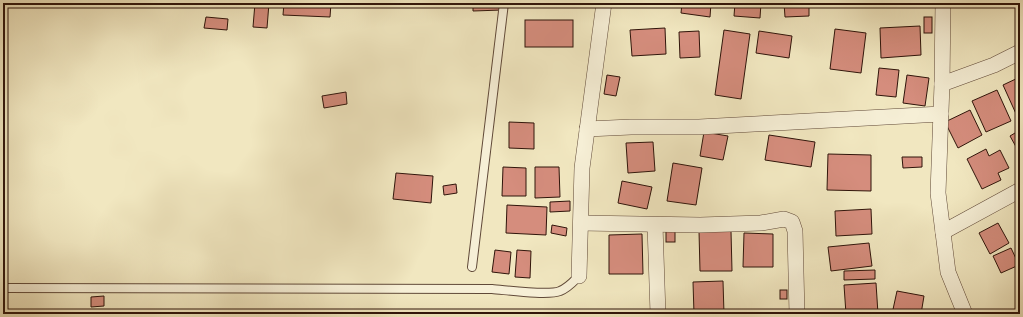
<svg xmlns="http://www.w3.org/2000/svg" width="1023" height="317" viewBox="0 0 1023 317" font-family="'IM FELL English',serif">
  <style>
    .building { fill: #d58d7d; stroke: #2f140a }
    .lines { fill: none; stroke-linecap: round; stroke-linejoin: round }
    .lane-casing { stroke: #604938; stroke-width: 10 }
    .street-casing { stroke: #604938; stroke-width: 16 }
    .lane { stroke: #f6efd6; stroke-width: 8 }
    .street { stroke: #f6efd6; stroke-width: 15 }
  </style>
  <rect width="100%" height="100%" fill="#f1e7c0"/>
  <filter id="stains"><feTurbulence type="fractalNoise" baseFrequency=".005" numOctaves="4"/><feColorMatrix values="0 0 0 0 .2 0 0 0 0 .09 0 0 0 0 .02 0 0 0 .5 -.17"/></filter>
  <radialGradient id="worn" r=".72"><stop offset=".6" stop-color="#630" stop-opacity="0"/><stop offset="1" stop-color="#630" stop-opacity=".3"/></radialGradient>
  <!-- building -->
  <g class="building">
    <polygon points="255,3 269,3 267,28 253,27"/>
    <polygon points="284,3 331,3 330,17 283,15"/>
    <polygon points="473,3 502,3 502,10 473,11"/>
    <polygon points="564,3 578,3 578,6"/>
    <polygon points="682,3 711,3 710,17 681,13"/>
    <polygon points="735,3 761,3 760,18 734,16"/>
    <polygon points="784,3 809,3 809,16 785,17"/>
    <polygon points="206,17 228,19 227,30 204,28"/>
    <rect x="924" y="17" width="8" height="16"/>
    <rect x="525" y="20" width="48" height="27"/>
    <polygon points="920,26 921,55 881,58 880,28"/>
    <polygon points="665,28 666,54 632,56 630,30"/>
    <polygon points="835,29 866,33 861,73 830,69"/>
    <polygon points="724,30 750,34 741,99 715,95"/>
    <polygon points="699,31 700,57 680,58 679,32"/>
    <polygon points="759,31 792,36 789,58 756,53"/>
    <polygon points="879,68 899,70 896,97 876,95"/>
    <polygon points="607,75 620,77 616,96 604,94"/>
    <polygon points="907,75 929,78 925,106 903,103"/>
    <polygon points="1020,77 1020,115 1017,116 1003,85"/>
    <polygon points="997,90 1011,121 986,132 972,101"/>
    <polygon points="346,92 347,104 324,108 322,96"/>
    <polygon points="970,110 982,135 958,148 945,122"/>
    <polygon points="509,122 534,123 534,149 509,148"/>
    <polygon points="1020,130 1020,154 1010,136"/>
    <polygon points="704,132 728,136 723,160 700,156"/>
    <polygon points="769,135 815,142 811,167 765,160"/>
    <polygon points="653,142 655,171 628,173 626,143"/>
    <polygon points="986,149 989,156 1000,150 1009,168 998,173 1001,180 982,189 967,159"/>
    <polygon points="828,154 871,155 871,191 827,190"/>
    <polygon points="902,157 922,157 922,167 903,168"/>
    <polygon points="673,163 702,168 696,205 667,201"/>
    <polygon points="503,167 526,168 526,196 502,196"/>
    <polygon points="535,167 559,167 560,197 535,198"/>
    <polygon points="396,173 433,176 431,203 393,199"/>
    <polygon points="622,181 652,187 647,209 618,203"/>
    <polygon points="456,184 457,193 444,195 443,186"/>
    <polygon points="570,201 570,211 550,212 550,202"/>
    <polygon points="507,205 547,207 546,235 506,233"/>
    <polygon points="871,209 872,234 836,236 835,211"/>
    <polygon points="998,223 1009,243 990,254 979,233"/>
    <polygon points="552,225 567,228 566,236 551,233"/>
    <rect x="666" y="231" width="9" height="11"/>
    <polygon points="699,231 731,231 732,271 700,271"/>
    <polygon points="744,233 773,234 773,267 743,267"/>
    <polygon points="642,234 643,274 609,274 609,235"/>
    <polygon points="869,243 872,266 831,271 828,247"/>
    <polygon points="1011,248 1019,265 1001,273 993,256"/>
    <polygon points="495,250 511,252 509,274 492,272"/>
    <polygon points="517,250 531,251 530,278 515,277"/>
    <polygon points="875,270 875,279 844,280 844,271"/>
    <polygon points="723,281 724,314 694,314 693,282"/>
    <polygon points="876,283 878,314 846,314 844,285"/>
    <rect x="780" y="290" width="7" height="9"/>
    <polygon points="897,291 924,296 921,314 892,314"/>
    <polygon points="104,296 104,306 91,307 91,297"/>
  </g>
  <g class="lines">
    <!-- lane casing -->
    <g class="lane-casing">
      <g id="lane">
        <polyline points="472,267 504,3"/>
        <path d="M3,288L492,289C506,290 548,296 560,291C568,288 573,282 579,276"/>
      </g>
    </g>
    <!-- street casing -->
    <g class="street-casing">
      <g id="street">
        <polyline points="943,3 942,84 938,193 948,272 965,314"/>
        <polyline points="942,84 994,65 1020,52"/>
        <polyline points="587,129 631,127 699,127 941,114"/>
        <polyline points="581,223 700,225 761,223 784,219 792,222 795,231 797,314"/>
        <polyline points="655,225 658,314"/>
        <polyline points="943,232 1020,190"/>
        <polyline points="579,276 582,168 604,3"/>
      </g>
    </g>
    <!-- lane -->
    <use href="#lane" class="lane"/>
    <!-- street -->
    <use href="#street" class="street"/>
  </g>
  <!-- margin -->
  <rect width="1023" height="317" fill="none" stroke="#f1e7c0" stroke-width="16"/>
  <rect x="4" y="4" width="1015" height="309" fill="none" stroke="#2f140a" stroke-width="2"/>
  <rect x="8" y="8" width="1007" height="301" fill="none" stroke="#2f140a"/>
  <rect width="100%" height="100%" filter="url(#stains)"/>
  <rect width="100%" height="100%" fill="url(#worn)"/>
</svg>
